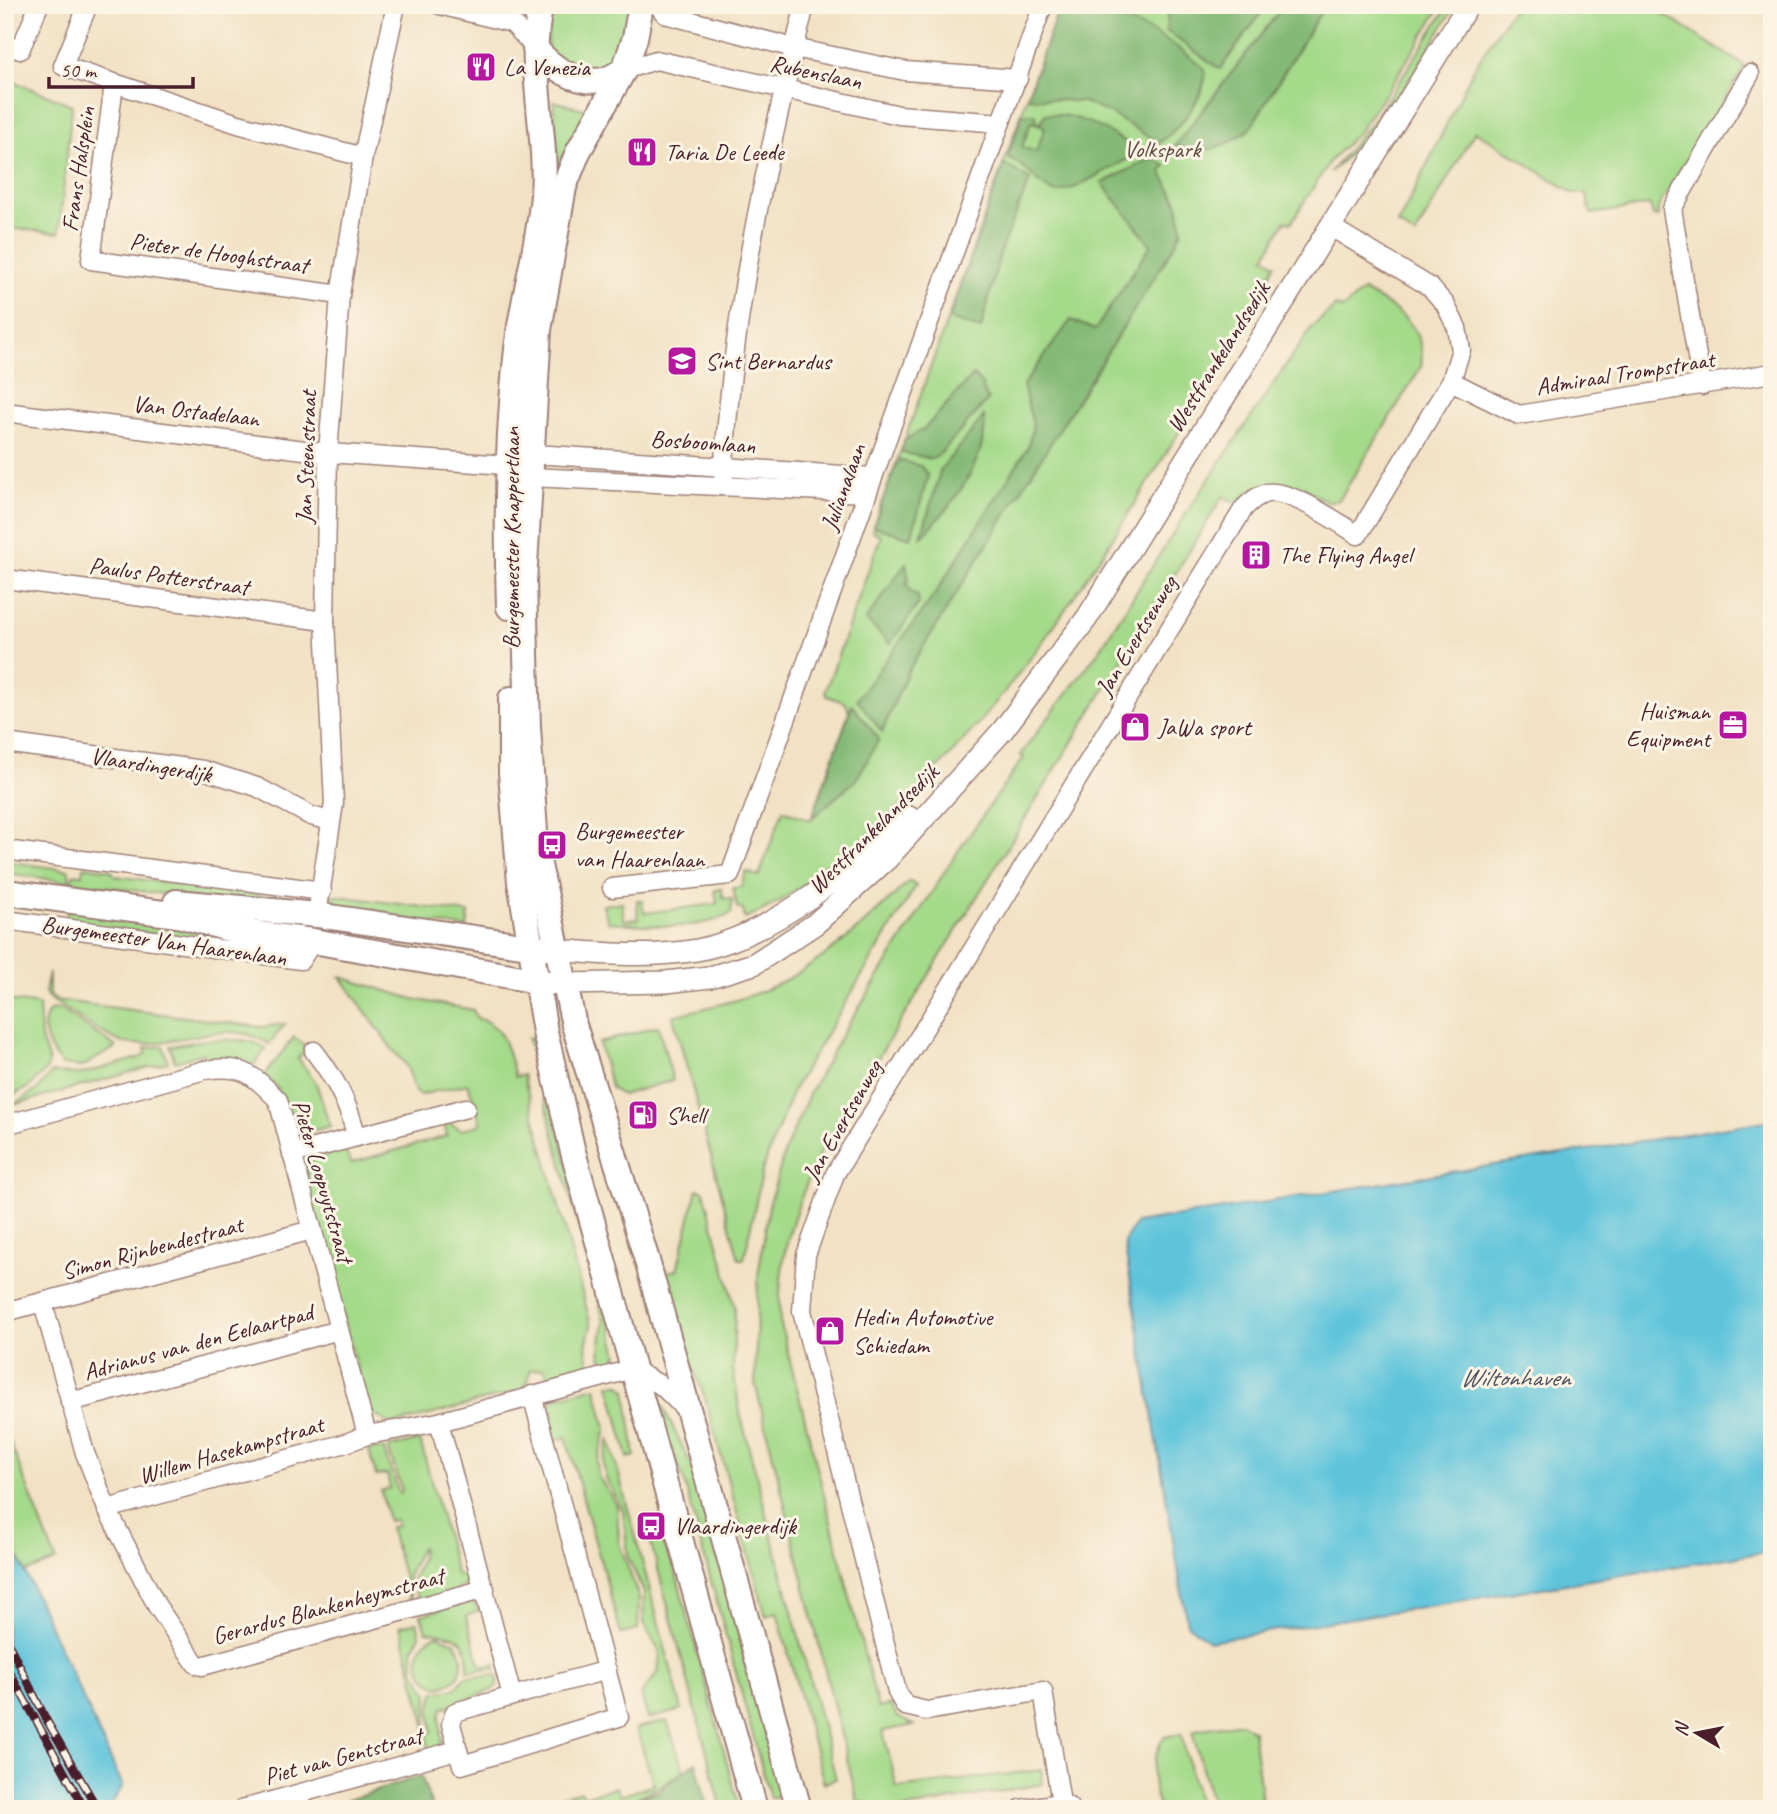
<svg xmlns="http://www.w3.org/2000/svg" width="1777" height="1814" viewBox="0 0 1777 1814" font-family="Caveat,sans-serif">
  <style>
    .green { fill: #a5da8a; stroke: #787c5a; stroke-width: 2 }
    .forest { fill: #84ba76; stroke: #676c50; stroke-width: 2 }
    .water { fill: #5ec4db; stroke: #547283; stroke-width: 2 }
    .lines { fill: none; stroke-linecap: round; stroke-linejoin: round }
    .minor-casing { stroke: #9e8078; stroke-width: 21 }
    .tertiary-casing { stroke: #9e8078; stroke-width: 24 }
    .secondary-casing { stroke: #9e8078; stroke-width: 28 }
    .minor { stroke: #fff; stroke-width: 18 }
    .tertiary { stroke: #fff; stroke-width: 21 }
    .secondary { stroke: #fff; stroke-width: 24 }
    .rail-casing { stroke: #4a1f2b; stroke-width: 8 }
    .rail { stroke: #fcf5e5; stroke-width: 5; stroke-dasharray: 16; stroke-linecap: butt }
    .labels { text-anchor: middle; stroke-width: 6; stroke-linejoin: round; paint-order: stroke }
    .poi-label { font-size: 24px; fill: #4a1f2b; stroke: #fcf5e5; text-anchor: start }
    .street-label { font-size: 24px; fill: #4a1f2b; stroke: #fcf5e5 }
    .park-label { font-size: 24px; fill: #614e43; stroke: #fcf5e5 }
    .water-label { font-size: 26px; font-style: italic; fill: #505160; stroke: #fcf5e5 }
  </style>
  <rect width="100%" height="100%" fill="#fcf5e5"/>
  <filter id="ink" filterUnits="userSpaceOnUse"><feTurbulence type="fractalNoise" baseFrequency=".0143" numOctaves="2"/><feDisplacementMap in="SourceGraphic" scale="14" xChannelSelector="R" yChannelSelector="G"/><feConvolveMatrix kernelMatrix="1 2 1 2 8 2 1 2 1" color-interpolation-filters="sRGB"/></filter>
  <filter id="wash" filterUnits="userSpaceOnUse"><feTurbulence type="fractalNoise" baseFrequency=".00686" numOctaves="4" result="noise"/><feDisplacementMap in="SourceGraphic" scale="28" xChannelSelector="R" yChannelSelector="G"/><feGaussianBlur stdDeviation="1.57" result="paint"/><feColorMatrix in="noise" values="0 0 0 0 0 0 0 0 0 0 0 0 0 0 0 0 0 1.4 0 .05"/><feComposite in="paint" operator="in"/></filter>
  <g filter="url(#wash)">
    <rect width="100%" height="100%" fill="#f2e1c4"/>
    <!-- green -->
    <g class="green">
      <polygon points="550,5 635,5 628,38 609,70 562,65 547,50"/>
      <path d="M1060,5H1442L1392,84L1359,131L1330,161L1291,223L1285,221L1265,257L1275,264L1259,301C1226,357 1191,412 1157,468C1072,605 991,729 867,836C831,867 789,900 745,919L743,910L737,907L733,888L741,887L746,872L759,876L783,810L811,820L849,713L846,703L827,696L825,692L881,535L872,531Z"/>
      <path d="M1449,5H1456C1418,65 1385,126 1330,172L1374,120Z"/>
      <polygon points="1515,5 1649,5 1745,66 1658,207 1658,217 1653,216 1650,205 1591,214 1586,194 1573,193 1475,131 1415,236 1398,224 1474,68"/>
      <polygon points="5,78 72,105 59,233 7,228 5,252"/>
      <polygon points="553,101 588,110 559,169"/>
      <path d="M1363,291C1396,308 1427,326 1421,367L1339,500L1328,502C1317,494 1309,493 1297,490C1267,482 1260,480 1236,503L1223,496L821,1151C794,1209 777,1256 780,1321L878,1708L891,1705L897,1717L914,1725L883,1731L897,1788L1041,1770L1043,1784L902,1809H881L857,1800L755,1383L758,1276L769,1205L786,1148L810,1092L841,1036L956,854L1024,757L1020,755L1099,651L1186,513L1312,327L1336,306L1342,309Z"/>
      <polygon points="5,861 69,870 69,882 5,873"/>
      <polygon points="84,866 111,870 115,876 278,898 277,906 201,899 71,882 73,875 83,874"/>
      <path d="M909,881L916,886L794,1088L763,1168L744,1259H739L673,1016C704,1008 737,1002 767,989C821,966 867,922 909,881Z"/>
      <path d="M722,889L723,898L732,899L731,914C691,933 650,925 608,922L603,905L622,902L624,920L638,919L637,900H642L644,913L717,904L715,890Z"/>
      <polygon points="331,895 469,913 467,928 337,909 331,904"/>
      <polygon points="68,906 191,923 271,950 66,923"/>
      <path d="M49,973V994L55,1000L261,1027L285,1024L269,1044C224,1014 171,1051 124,1043C109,1040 64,1007 48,998L45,992Z"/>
      <path d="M341,977L413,999L473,1010L477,1018C505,1024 508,1053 515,1077L523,1075L591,1325L586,1346L590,1371L558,1380L549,1377L544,1368L530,1370L528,1382L519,1391L392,1425L368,1411L305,1176L306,1166L314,1159L344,1149L351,1163L447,1136L444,1123L447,1122L462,1130L481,1124L468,1084L420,1095L415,1092L407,1066L392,1049Z"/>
      <polygon points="5,1000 39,1005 41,1038 49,1062 47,1069 29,1087 7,1098 5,1107"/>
      <path d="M60,1009L116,1047L82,1067L63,1065C50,1054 36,1024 51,1010Z"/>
      <polygon points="658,1026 673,1080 622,1095 611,1088 599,1043"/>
      <polygon points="294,1037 308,1048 298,1058 316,1083 330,1126 294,1136 278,1089 265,1075"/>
      <polygon points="534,1037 618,1354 612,1366 605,1368 600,1351 604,1321 528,1038"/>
      <path d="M205,1040C223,1040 251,1036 266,1049L253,1066L236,1060L207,1061L204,1053L175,1062L170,1046Z"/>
      <polygon points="163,1046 168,1062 13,1105 38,1089 51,1073 82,1074 139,1058 146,1054 145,1048"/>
      <polygon points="697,1189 704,1191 735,1308 733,1368 740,1413 836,1779 824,1783 777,1612 766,1616 705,1398 680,1335 661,1273 677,1270"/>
      <polygon points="609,1384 619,1384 626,1390 635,1456 628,1458"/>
      <polygon points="596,1387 606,1429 597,1463 598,1476 617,1505 619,1543 639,1598 638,1630 621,1634 566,1437 554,1441 547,1406 555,1398"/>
      <path d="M653,1387L694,1470L782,1795L770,1798L684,1481C673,1450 657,1421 649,1389Z"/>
      <polygon points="5,1429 56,1561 26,1572 5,1528"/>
      <polygon points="609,1438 682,1710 648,1719 641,1694 658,1673 660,1652 643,1623 644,1592 628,1558 623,1510 606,1479 603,1463"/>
      <path d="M420,1440L457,1576L470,1573C470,1593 433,1597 418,1602L413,1577L421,1559L422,1546L408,1574L411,1605L390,1527L397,1526L396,1520L388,1521L381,1491L390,1488L387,1474L376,1476L369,1450L383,1448L399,1493L402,1490L388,1448Z"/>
      <polygon points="667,1540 739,1807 722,1809 651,1543"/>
      <path d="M467,1602L474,1603L480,1611L466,1616L481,1667L495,1664L496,1669L468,1671C469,1633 455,1636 426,1631L421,1615Z"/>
      <polygon points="417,1622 420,1635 413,1650 414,1669 428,1693 426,1728 400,1626"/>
      <path d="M438,1635L455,1642C468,1663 463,1681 439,1687C415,1678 409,1642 438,1635Z"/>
      <polygon points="498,1675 497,1686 492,1690 443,1708 440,1717 442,1743 430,1752 426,1736 432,1731 430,1711 434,1692 456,1688 465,1677"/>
      <path d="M667,1721L684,1771C624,1814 586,1809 515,1809L581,1791L584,1796L616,1787L620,1796L654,1785L636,1728Z"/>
      <polygon points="1242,1723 1253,1731 1263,1809 1213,1809 1193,1734 1195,1730"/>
      <path d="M1181,1734L1200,1809H1160C1150,1785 1150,1759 1164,1737Z"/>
    </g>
    <!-- forest -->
    <g class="forest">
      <polygon points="1169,5 1267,5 1220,69 1166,31"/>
      <polygon points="1284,5 1325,5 1249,130 1228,143 1208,150 1191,151 1175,146"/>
      <path d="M1059,8C1076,12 1092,13 1109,16C1147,25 1175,43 1205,69C1208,94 1179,129 1159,143L1109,113L1083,102L1027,97Z"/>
      <path d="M1023,114H1035L1038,124L1031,122L1022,147L1036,152L1045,127L1040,125L1045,114C1082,114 1106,130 1137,149V154L1076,187L1056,193C1037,186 1027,165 1007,157Z"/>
      <polygon points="1152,158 1166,166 1161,171 1178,204 1182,230 1176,243 908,671 882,732 857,699 933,597 1028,447 1033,425 1023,385 1071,320 1095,330 1151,245 1102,183"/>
      <polygon points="1004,164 1030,180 1002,246 981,329 949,319"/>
      <polygon points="973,375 981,383 988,400 940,454 931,459 901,452 905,440 925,428"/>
      <path d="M984,416C989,459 951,508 921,537L941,469Z"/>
      <polygon points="898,460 921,466 928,476 911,538 873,526"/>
      <polygon points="906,563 909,581 906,583 912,593 917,594 919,603 890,644 866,620"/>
      <polygon points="852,705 879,739 856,780 812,818"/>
      <polygon points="696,1762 708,1809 608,1809 658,1791"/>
      <polygon points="421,1776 433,1809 321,1809"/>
    </g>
    <!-- water -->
    <g class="water">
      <polygon points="1772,1120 1772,1551 1209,1641 1187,1624 1124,1242 1136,1223"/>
      <polygon points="5,1528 123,1786 108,1809 8,1809"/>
    </g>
  </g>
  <g filter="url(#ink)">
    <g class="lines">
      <!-- minor casing -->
      <g class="minor-casing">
        <g id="minor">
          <polyline points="88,5 63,66 238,124 363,157"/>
          <polyline points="440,5 512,23 535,48"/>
          <polyline points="658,5 665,14 794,48 905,71 1018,79"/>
          <polyline points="5,44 20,50 39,5"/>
          <polyline points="624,70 656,60 899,115 1000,123"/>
          <polyline points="114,84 91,260 340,295"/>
          <polyline points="1451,381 1519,415 1772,373"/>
          <polyline points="1702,386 1672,209 1750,74"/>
          <polyline points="5,412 328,453 507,465 530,477 867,493"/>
          <polyline points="523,458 531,455 550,455 872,477"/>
          <path d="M723,485C730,322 765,163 805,5"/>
          <polyline points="5,579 325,621"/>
          <polyline points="5,743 203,770 257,787 311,816 331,821"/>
          <polyline points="5,850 322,891"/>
          <polyline points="612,888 730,875 1043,5"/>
          <polyline points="317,915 334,803 325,621 328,453 340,295 363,157 396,5"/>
          <polyline points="5,920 301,960 313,941"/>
          <path d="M314,1051C334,1077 349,1103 356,1136"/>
          <path d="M5,1125L205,1070C243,1064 252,1074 278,1100L367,1435"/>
          <polyline points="292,1154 466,1108"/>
          <polyline points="43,1303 85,1453 107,1509 157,1606 196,1664 202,1666 485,1589"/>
          <polyline points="5,1312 312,1230"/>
          <polyline points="532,1395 619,1717 462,1765 451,1724 455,1712 607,1670"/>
          <polyline points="70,1402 339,1330"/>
          <polyline points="439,1422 512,1696"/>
          <polyline points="107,1509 346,1443 367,1435 439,1422 632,1369 662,1386 688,1412"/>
          <polyline points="243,1809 457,1750"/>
          <polyline points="1021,1809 1061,1803 1069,1807"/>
          <path d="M1062,1809L1043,1691L927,1711L905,1706L897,1692L802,1311L806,1255L835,1174L1244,508C1251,501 1258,495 1267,493C1291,489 1337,522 1358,535L1451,381L1461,350L1457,328L1445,304L1430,287L1331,227"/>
        </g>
      </g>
      <!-- tertiary casing -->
      <g class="tertiary-casing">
        <g id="tertiary">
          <path d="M557,950C603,954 650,958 697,950C773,936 853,867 909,817"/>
          <polyline points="564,984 666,982 710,977 754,964 815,924 888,858 1003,730 1087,618 1468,5"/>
        </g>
      </g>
      <!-- secondary casing -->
      <g class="secondary-casing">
        <g id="secondary">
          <polyline points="641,5 635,38 624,70 578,152 564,187 539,330 524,582 528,727 535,832 539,865 574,1025 646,1257 799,1809"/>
          <path d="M535,48C551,67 576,85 603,80C610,79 618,73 624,70"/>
          <path d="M509,607C506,513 507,419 520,326C527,283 539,239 543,195C548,135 526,62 541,5"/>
          <polyline points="511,699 511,773 520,882 545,1032 572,1148 755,1809"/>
          <polyline points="5,892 178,915 236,931 313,941 549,983"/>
          <polyline points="176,902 317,915 542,948"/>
        </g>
      </g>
      <!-- minor -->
      <use href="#minor" class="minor"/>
      <!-- tertiary -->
      <use href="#tertiary" class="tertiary"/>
      <!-- secondary -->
      <use href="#secondary" class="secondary"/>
      <!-- rail casing -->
      <g class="rail-casing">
        <g id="rail">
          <polyline points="5,1636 47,1721 98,1809"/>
          <polyline points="5,1664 85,1809"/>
        </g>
      </g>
      <!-- rail -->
      <use href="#rail" class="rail"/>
    </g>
  </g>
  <!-- icons -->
  <defs>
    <g id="restaurant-square" transform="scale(1.575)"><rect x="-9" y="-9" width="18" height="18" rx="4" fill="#b5179e" stroke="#fcf5e5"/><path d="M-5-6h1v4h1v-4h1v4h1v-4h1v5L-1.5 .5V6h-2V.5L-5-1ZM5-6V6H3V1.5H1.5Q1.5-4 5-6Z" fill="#fff"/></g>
    <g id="school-square" transform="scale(1.575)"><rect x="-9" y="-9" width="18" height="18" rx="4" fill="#b5179e" stroke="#fcf5e5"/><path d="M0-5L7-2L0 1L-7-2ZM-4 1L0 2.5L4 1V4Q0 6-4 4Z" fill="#fff"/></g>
    <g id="building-square" transform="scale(1.575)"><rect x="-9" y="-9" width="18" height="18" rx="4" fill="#b5179e" stroke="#fcf5e5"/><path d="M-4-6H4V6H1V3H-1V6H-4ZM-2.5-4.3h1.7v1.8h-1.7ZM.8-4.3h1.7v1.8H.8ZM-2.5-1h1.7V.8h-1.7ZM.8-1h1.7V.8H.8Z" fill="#fff"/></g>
    <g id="office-square" transform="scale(1.575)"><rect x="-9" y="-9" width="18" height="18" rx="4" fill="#b5179e" stroke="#fcf5e5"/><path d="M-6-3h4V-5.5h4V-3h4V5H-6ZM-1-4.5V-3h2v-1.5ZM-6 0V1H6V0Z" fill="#fff"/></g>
    <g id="shop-square" transform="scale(1.575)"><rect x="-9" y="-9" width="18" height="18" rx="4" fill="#b5179e" stroke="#fcf5e5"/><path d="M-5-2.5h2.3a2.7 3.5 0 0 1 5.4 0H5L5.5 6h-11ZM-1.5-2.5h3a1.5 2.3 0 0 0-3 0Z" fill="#fff"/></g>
    <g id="bus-square" transform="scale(1.575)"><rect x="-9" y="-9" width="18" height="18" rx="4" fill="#b5179e" stroke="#fcf5e5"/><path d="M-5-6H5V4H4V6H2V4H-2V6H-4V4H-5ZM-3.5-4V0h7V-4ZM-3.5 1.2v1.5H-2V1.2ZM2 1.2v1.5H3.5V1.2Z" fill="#fff"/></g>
    <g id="fuel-square" transform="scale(1.575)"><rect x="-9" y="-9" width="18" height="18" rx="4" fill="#b5179e" stroke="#fcf5e5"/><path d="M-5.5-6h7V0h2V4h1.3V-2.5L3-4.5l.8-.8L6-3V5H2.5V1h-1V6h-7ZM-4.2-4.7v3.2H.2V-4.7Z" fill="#fff"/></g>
  </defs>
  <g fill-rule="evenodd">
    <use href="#restaurant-square" x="481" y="67"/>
    <use href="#restaurant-square" x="642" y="152"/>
    <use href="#school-square" x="682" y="361"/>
    <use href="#building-square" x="1256" y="555"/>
    <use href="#office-square" x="1733" y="725"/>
    <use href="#shop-square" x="1135" y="727"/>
    <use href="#bus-square" x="552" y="845"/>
    <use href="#fuel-square" x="643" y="1115"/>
    <use href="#shop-square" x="830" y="1331"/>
    <use href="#bus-square" x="651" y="1526"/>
  </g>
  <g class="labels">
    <!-- poi labels -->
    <g class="poi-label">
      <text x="504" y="75">La Venezia</text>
      <text x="665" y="160">Taria De Leede</text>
      <text x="705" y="369">Sint Bernardus</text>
      <text x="1279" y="563">The Flying Angel</text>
      <text x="1710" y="719" text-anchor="end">Huisman<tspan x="1710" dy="28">Equipment</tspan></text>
      <text x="1158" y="735">JaWa sport</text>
      <text x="575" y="839">Burgemeester<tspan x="575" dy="28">van Haarenlaan</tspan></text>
      <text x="666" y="1123">Shell</text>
      <text x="853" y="1325">Hedin Automotive<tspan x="853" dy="28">Schiedam</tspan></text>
      <text x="674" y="1534">Vlaardingerdijk</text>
    </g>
    <!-- street labels -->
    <g class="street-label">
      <text transform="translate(816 72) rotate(12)" y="8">Rubenslaan</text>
      <text transform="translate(78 169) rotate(-82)" y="8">Frans Halsplein</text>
      <text transform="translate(219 253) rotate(8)" y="8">Pieter de Hooghstraat</text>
      <text transform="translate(1218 357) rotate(-58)" y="8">Westfrankelandsedijk</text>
      <text transform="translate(1625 373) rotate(-9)" y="8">Admiraal Trompstraat</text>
      <text transform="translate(196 411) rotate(7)" y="8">Van Ostadelaan</text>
      <text transform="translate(703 442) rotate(4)" y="8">Bosboomlaan</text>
      <text transform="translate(306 457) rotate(-88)" y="8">Jan Steenstraat</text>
      <text transform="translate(843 487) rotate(-70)" y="8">Julianalaan</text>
      <text transform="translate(511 538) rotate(-90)" y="8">Burgemeester Knappertlaan</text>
      <text transform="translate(169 576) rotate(8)" y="8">Paulus Potterstraat</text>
      <text transform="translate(1136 636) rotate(-59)" y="8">Jan Evertsenweg</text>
      <text transform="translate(151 765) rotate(9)" y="8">Vlaardingerdijk</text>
      <text transform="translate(873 829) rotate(-45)" y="8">Westfrankelandsedijk</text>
      <text transform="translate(164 941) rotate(8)" y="8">Burgemeester Van Haarenlaan</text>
      <text transform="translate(842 1121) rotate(-60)" y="8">Jan Evertsenweg</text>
      <text transform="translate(323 1181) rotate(74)" y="8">Pieter Loopuytstraat</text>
      <text transform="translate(152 1248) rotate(-15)" y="8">Simon Rijnbendestraat</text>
      <text transform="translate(198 1342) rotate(-15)" y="8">Adrianus van den Eelaartpad</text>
      <text transform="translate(231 1450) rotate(-16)" y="8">Willem Hasekampstraat</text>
      <text transform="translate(328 1606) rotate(-15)" y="8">Gerardus Blankenheymstraat</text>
      <text transform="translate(343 1756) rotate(-15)" y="8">Piet van Gentstraat</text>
    </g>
    <!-- park labels -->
    <g class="park-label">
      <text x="1162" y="157">Volkspark</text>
    </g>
    <!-- water labels -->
    <g class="water-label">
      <text x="1515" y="1386">Wiltonhaven</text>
    </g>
  </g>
  <!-- margin -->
  <rect width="1777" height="1814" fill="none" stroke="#fcf5e5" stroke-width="28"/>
  <!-- north arrow -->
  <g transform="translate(1697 1733) rotate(280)" stroke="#fcf5e5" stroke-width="5" paint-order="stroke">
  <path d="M0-5L12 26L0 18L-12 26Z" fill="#4a1f2b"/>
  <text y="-10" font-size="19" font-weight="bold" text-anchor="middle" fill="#4a1f2b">N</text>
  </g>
  <!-- scale -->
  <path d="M49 77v10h144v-10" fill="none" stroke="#4a1f2b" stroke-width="3.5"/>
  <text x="60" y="77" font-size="21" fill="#4a1f2b" stroke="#fcf5e5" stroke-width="5" paint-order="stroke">50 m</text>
</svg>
